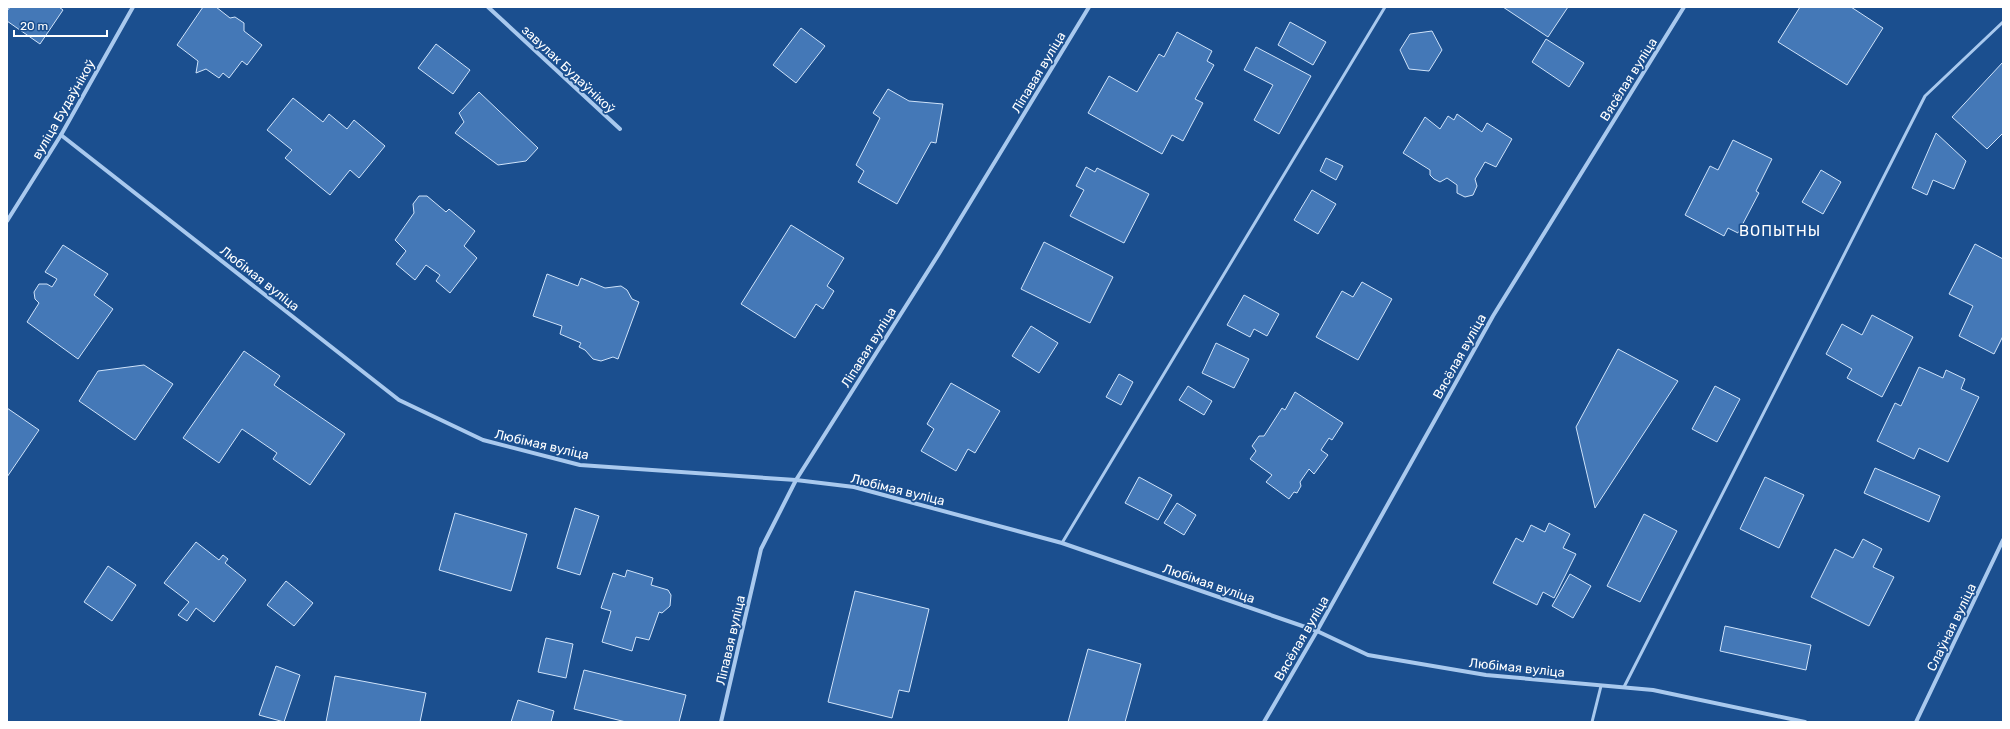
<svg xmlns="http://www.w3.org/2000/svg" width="2010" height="729" viewBox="0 0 2010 729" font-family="Rubik,sans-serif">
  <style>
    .building { fill: #4478b7; stroke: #cfe3fa }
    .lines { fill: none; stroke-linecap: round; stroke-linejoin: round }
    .lane { stroke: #a9c9ee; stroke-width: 3 }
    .street { stroke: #a9c9ee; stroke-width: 4 }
    .labels { text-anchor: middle; stroke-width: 3.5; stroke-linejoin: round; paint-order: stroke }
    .street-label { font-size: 13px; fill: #fff; stroke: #1b4f8f }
    .quarter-label { font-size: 15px; letter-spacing: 1px; fill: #fff; stroke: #1b4f8f }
  </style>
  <rect width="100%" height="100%" fill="#1b4f8f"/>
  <!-- building -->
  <g class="building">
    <polygon points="10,7 59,7 63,10 40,44 7,21 7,11"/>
    <polygon points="203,7 216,7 230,18 235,17 244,23 244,31 262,45 247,65 242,61 229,78 223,73 219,78 206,69 196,73 198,61 177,45"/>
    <polygon points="1503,7 1568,7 1548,37"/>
    <polygon points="1800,7 1851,7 1883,28 1847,85 1778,42"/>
    <polygon points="1290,22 1326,42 1313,65 1278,45"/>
    <polygon points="801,28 825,46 796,83 773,65"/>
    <polygon points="1432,31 1442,50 1429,71 1409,69 1400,50 1410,34"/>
    <polygon points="1177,32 1212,51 1207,61 1214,65 1195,99 1203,103 1183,141 1172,135 1162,154 1088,113 1109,76 1137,92 1159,54 1164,57"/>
    <polygon points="1546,39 1584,63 1569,87 1532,62"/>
    <polygon points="436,44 470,70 453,94 418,68"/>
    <polygon points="1256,47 1311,76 1279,134 1254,120 1273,85 1244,70"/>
    <polygon points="2003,62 2003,133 1987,149 1952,117"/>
    <polygon points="888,89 909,101 943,104 936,143 931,142 897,204 858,182 864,171 856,165 880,118 873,113"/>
    <polygon points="479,92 538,148 526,161 498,165 455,133 464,122 459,113"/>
    <polygon points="293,98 323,122 329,114 347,129 354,120 385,146 359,178 350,170 330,195 285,158 292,150 267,130"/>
    <polygon points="1457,114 1482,132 1487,123 1512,139 1496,167 1485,162 1475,179 1477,186 1473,195 1465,197 1457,193 1457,185 1447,178 1440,182 1434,179 1430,175 1430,170 1403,153 1425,117 1440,129 1448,116 1454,120"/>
    <polygon points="1936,133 1966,161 1954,189 1933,180 1927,195 1912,188"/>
    <polygon points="1733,140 1772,159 1756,191 1759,193 1738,233 1728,228 1724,236 1685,215 1710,166 1718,170"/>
    <polygon points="1326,158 1343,166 1336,180 1320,171"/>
    <polygon points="1086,167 1095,172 1097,168 1149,194 1124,243 1070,216 1084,190 1076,186"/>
    <polygon points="1821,170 1841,182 1823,214 1802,202"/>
    <polygon points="1312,190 1336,204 1318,234 1294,220"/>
    <polygon points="419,196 427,196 446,212 449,209 475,231 464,246 477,258 450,293 436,281 440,275 426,265 415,280 396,264 406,251 395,240 414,213 413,204"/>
    <polygon points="791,225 844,258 827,286 834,291 823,309 816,304 795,338 741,304"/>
    <polygon points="1044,242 1113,277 1090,323 1021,289"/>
    <polygon points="1975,244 2003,259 2003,336 1994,354 1959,336 1973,306 1949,294"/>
    <polygon points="63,245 108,274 94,295 113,309 78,359 27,322 39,303 35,299 34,292 39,284 47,284 52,287 57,279 45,272"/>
    <polygon points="547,274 578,286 581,278 605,288 621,286 627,290 632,299 639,302 618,359 613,357 601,361 593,359 585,350 579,347 581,343 560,334 562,326 533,316"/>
    <polygon points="1362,282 1392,299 1358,360 1316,337 1342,291 1353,297"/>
    <polygon points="1244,295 1279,314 1267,336 1254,329 1250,337 1227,325"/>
    <polygon points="1872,315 1913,337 1882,397 1847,378 1852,369 1826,354 1842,324 1862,335"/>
    <polygon points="1031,326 1058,343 1039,373 1012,356"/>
    <polygon points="1216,343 1249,359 1234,388 1202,373"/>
    <polygon points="1618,349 1678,381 1595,508 1576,427"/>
    <polygon points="244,351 280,376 274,385 345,434 310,485 273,459 277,453 242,429 219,463 183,438"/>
    <polygon points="144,365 173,384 135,440 79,401 98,371"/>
    <polygon points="1919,367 1943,378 1946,370 1965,379 1961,389 1979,397 1948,462 1919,448 1914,459 1877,441 1895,403 1901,406"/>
    <polygon points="1119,374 1133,382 1121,405 1106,397"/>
    <polygon points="951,383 1000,411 975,453 968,449 956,471 921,451 934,429 927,424"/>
    <polygon points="1188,386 1212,401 1204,415 1179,400"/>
    <polygon points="1715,386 1740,399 1717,442 1692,429"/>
    <polygon points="1295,392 1343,423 1332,440 1329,438 1321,450 1328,455 1314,474 1309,469 1300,482 1301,486 1297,493 1294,492 1289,499 1266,482 1272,475 1250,459 1256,451 1252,446 1259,436 1264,436 1282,408 1285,410"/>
    <polygon points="7,408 39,430 7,477"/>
    <polygon points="1875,468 1940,496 1929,522 1864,493"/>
    <polygon points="1139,477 1172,495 1158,520 1125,503"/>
    <polygon points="1765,477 1804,495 1779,548 1740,529"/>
    <polygon points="1177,503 1196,515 1184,535 1164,523"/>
    <polygon points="575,508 599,516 580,575 557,568"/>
    <polygon points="455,513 527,534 511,591 439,570"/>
    <polygon points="1644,514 1677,531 1640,602 1607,586"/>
    <polygon points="1549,523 1570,534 1563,548 1576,554 1554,598 1543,592 1537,605 1493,583 1516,538 1523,542 1531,525 1545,532"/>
    <polygon points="1863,539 1882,549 1873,567 1894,577 1869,626 1811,597 1835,549 1853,558"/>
    <polygon points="196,542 219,560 223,555 228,559 225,563 246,580 214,622 196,608 187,621 178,615 189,602 164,583"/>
    <polygon points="108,566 136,585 112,621 84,602"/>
    <polygon points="627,570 653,578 651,585 668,590 671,595 670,606 662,613 659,612 649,640 636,637 632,651 602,642 611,611 601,608 613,573 625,577"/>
    <polygon points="1570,574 1591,586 1573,618 1552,606"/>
    <polygon points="286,581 313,603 294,626 267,605"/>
    <polygon points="855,591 929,609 909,692 899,690 892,718 828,702"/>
    <polygon points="1725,626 1811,645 1806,670 1720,651"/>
    <polygon points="546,638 573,644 566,678 538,672"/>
    <polygon points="1088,649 1141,664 1125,722 1068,722"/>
    <polygon points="276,666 300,675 284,722 259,715"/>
    <polygon points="584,670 686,695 679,722 626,722 574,709"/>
    <polygon points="335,676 426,693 420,722 326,722"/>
    <polygon points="518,700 554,711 551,722 511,722"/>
  </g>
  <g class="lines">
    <!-- lane -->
    <g class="lane">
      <polyline points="1062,543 1385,7"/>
      <polyline points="1624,687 1925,96 2003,22"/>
      <polyline points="1592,722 1601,686"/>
    </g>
    <!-- street -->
    <g class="street">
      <polyline points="488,7 620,129"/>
      <polyline points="61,135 399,400 483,440 580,465 796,480 854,487 1062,543 1317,631 1368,655 1486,675 1653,690 1805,722"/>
      <polyline points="7,221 61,135 133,7"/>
      <polyline points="721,722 761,549 796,480 940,252 1089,7"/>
      <polyline points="1264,722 1317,631 1493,316 1684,7"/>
      <polyline points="1916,722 2003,540"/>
    </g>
  </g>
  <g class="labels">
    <!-- street labels -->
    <g class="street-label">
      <text transform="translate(569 69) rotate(43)" y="5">завулак Будаўнікоў</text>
      <text transform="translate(1038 72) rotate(-59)" y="5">Ліпавая вуліца</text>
      <text transform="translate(1628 79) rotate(-58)" y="5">Вясёлая вуліца</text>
      <text transform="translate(63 109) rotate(-60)" y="5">вуліца Будаўнікоў</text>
      <text transform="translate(260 278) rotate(38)" y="5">Любімая вуліца</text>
      <text transform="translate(868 347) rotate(-58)" y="5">Ліпавая вуліца</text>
      <text transform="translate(1459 356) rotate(-61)" y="5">Вясёлая вуліца</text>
      <text transform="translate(542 444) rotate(13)" y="5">Любімая вуліца</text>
      <text transform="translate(898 489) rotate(14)" y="5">Любімая вуліца</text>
      <text transform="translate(1209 583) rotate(19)" y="5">Любімая вуліца</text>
      <text transform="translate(1951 627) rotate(-64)" y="5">Слаўная вуліца</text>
      <text transform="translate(1301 638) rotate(-60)" y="5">Вясёлая вуліца</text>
      <text transform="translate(730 640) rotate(-77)" y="5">Ліпавая вуліца</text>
      <text transform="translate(1517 667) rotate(6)" y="5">Любімая вуліца</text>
    </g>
    <!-- quarter labels -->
    <g class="quarter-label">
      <text x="1780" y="236">ВОПЫТНЫ</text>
    </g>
  </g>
  <!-- border -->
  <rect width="2010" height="729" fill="none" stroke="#ffffff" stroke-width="16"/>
  <!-- scale -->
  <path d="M14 30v6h93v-6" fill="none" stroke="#ffffff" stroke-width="2"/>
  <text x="20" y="30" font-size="12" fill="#ffffff" stroke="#1b4f8f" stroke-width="3" paint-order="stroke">20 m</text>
</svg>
